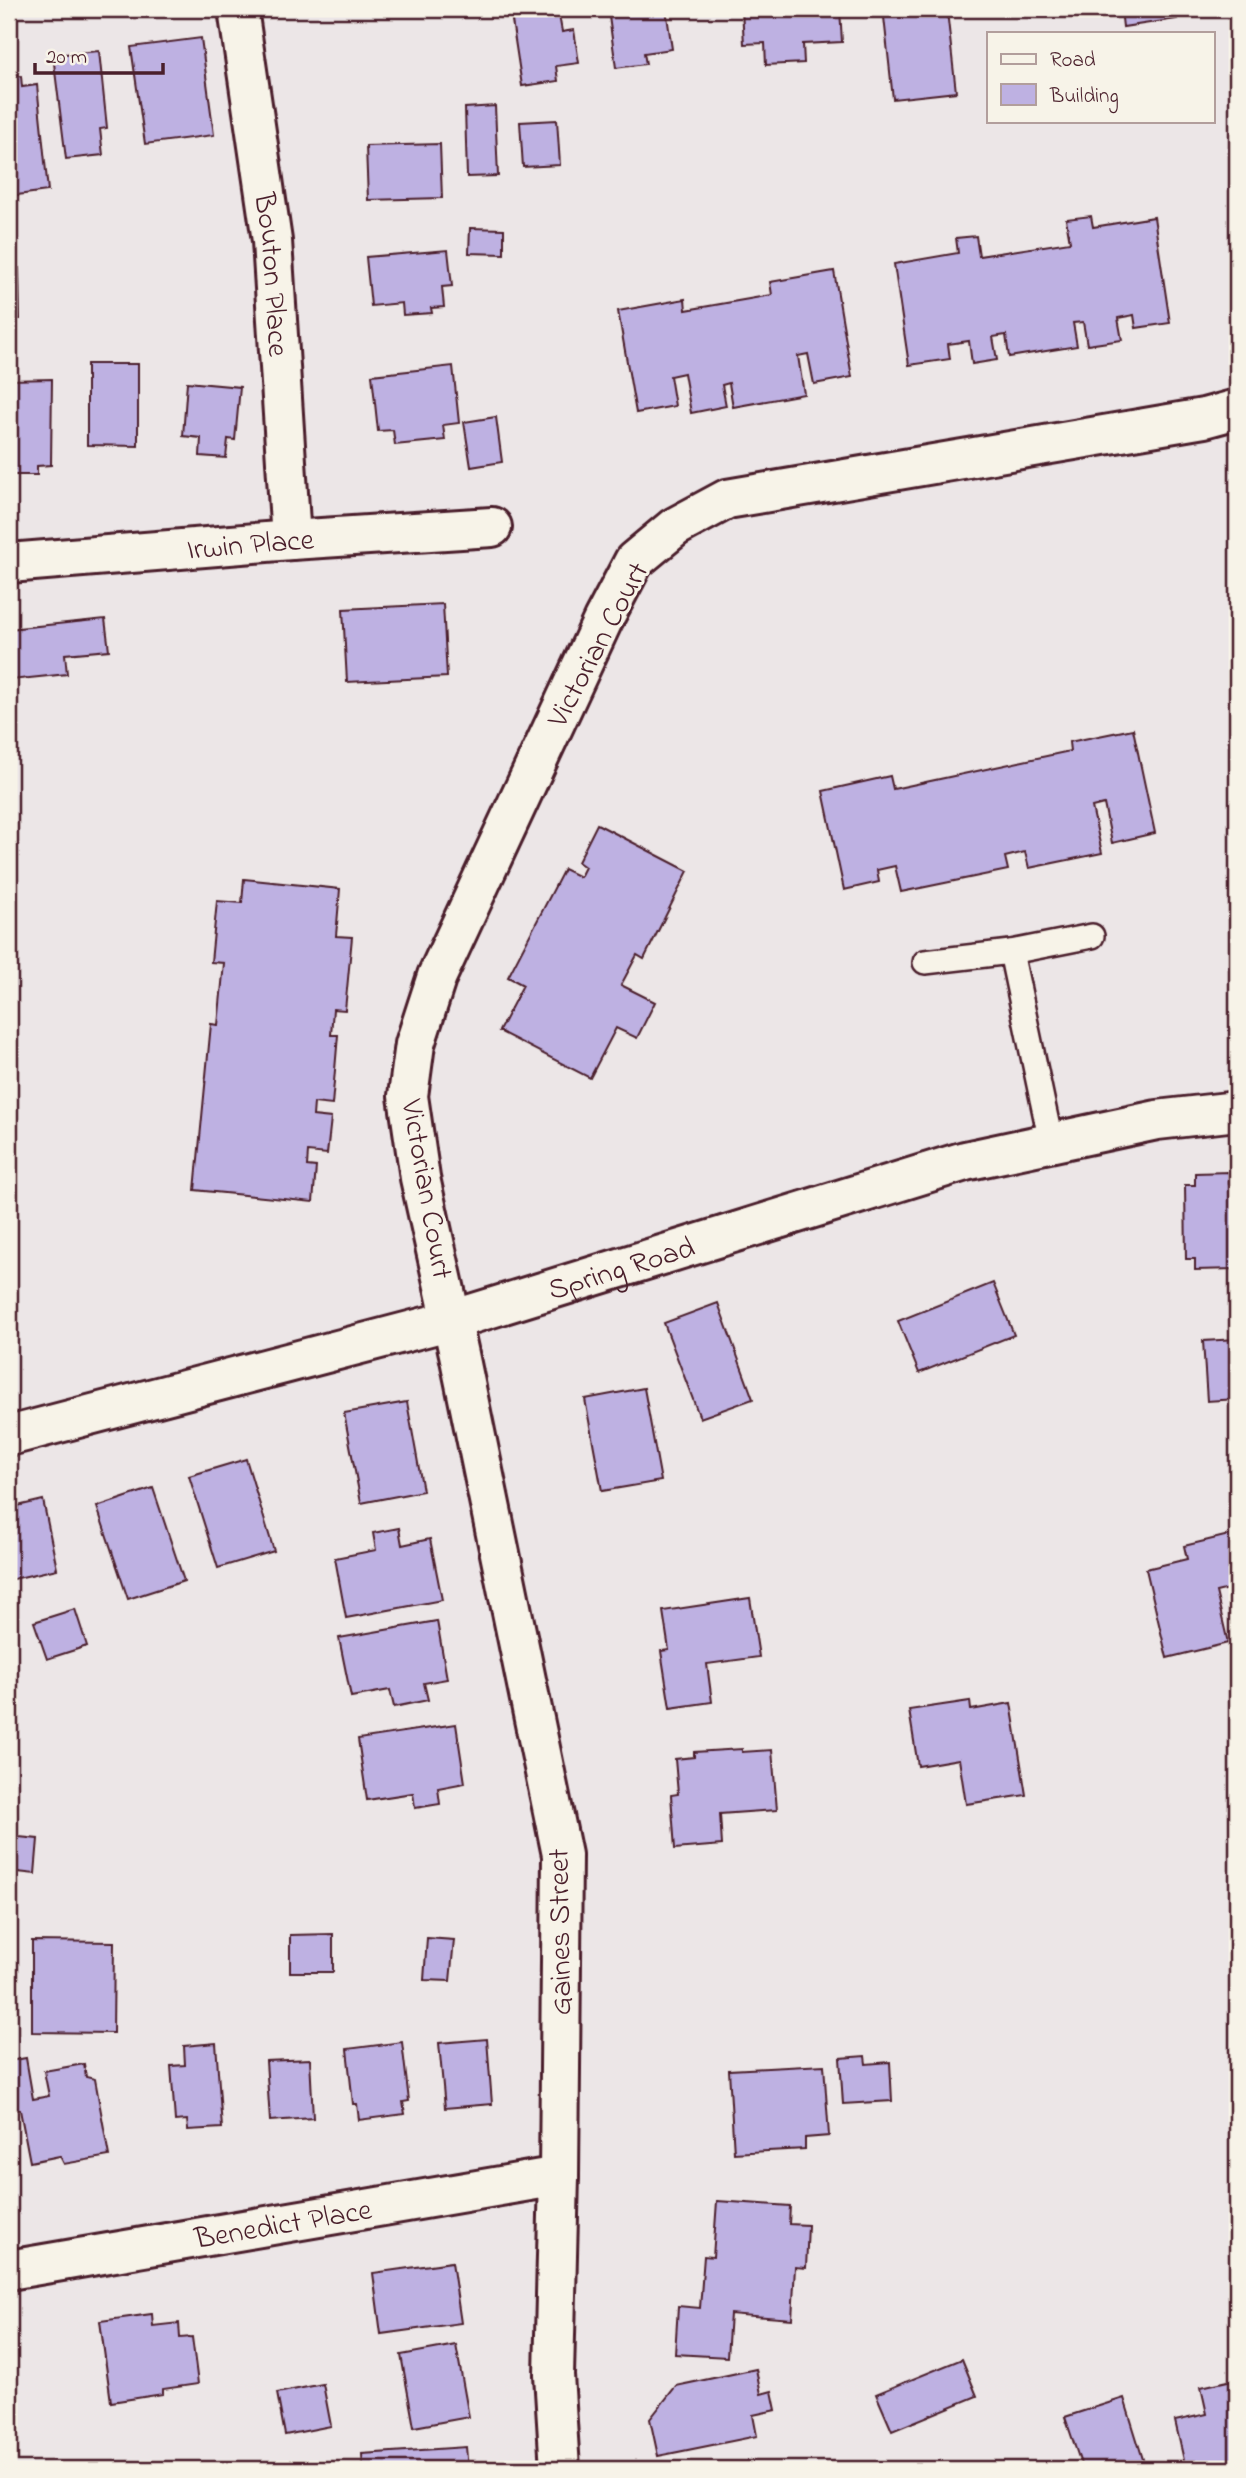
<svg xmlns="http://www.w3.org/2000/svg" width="1246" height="2478" viewBox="0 0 1246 2478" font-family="'Indie Flower',sans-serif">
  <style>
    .building { fill: #beb1e2; stroke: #4a1f2b; stroke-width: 2 }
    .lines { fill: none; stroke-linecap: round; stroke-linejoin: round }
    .lane-casing { stroke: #4a1f2b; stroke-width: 28 }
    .street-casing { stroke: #4a1f2b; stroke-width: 44 }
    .secondary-casing { stroke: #4a1f2b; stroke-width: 44 }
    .lane { stroke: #f7f3e8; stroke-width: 23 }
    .street { stroke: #f7f3e8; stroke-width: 38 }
    .secondary { stroke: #f7f3e8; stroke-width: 38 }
    .labels { text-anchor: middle; stroke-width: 6; stroke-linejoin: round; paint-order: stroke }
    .street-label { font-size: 30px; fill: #4a1f2b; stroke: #f7f3e8 }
  </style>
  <rect width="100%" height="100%" fill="#ece6e7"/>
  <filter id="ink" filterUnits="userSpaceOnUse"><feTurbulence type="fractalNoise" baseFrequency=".0143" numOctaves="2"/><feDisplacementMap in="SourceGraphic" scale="14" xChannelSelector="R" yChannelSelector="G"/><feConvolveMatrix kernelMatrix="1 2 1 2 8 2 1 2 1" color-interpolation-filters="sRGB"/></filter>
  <g filter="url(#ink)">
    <!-- building -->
    <g class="building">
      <polygon points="545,9 558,9 562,32 574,30 579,63 556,66 558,81 522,86 511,14"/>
      <polygon points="608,9 666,9 672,49 644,53 646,64 616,68"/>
      <polygon points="742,9 840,9 842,42 803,44 804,63 766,65 765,43 744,44"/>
      <polygon points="1121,9 1176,9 1177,19 1123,27"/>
      <polygon points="947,11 956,92 893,99 884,17"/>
      <polygon points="201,38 214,135 145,144 131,47"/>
      <polygon points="99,51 107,128 100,129 103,155 66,159 53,55"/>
      <polygon points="21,76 22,87 37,85 48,191 9,196 9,77"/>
      <polygon points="495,106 498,176 467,177 465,108"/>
      <polygon points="557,120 560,165 523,167 520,122"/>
      <polygon points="440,144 442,198 368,200 366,146"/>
      <polygon points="1091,216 1093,227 1154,217 1170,323 1136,328 1134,315 1118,318 1122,340 1087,345 1083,322 1073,323 1077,346 1009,357 1006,335 993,337 997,360 972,364 969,341 948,344 950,359 909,365 894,264 958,253 956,238 976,236 979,256 1070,242 1066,219"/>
      <polygon points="470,228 504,229 504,254 469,253"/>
      <polygon points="448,250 452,286 442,287 444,307 431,308 432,313 403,315 402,303 371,306 366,257"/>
      <polygon points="9,268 19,268 20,319 9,319"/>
      <polygon points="834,271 852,377 814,384 808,354 798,356 804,394 733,407 729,383 722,385 726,406 691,413 684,373 670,376 675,406 636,413 618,311 685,299 686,310 772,295 770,282"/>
      <polygon points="87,364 138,364 138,446 87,445"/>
      <polygon points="453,366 459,423 443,425 445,440 395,445 393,430 378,431 372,375"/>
      <polygon points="52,379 51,465 37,466 37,475 9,475 9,380"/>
      <polygon points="187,382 240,387 235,440 228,439 226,458 200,456 201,438 183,436"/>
      <polygon points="496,417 502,462 471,467 464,422"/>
      <polygon points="443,604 447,677 347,682 343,609"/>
      <polygon points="105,619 109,650 65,654 67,674 11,680 9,629"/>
      <polygon points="1133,729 1155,833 1112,843 1104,804 1092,807 1102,853 1029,868 1025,852 1005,857 1008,870 901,892 895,866 877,870 879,882 844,890 823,791 890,776 893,789 1070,751 1069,742"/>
      <polygon points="597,824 688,871 644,959 637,955 621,985 655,1002 637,1038 616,1028 590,1078 499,1031 523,985 508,977 564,869 580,877 585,867 578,862"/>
      <polygon points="244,879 340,889 336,936 352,937 345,1010 333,1009 331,1035 338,1035 332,1105 314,1103 313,1116 331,1118 327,1154 308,1152 307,1166 316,1167 313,1202 195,1190 211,1024 218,1025 224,963 211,962 217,901 242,903"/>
      <polygon points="1229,1172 1229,1184 1234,1184 1234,1208 1237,1208 1235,1269 1195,1270 1195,1259 1186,1259 1185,1185 1195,1185 1195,1173"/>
      <polygon points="993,1283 1014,1335 919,1373 898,1321"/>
      <polygon points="718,1303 753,1399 700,1418 664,1323"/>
      <polygon points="1237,1339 1237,1399 1207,1401 1203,1341"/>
      <polygon points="644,1388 661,1481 602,1491 585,1399"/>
      <polygon points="407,1402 423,1491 361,1503 344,1413"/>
      <polygon points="246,1459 274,1551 218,1568 189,1476"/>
      <polygon points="153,1488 184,1581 128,1599 97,1507"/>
      <polygon points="43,1500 57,1569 9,1580 9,1508"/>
      <polygon points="399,1528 402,1545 430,1539 442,1600 346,1618 335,1558 376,1550 373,1533"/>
      <polygon points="1237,1533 1237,1587 1216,1592 1228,1643 1167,1658 1146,1569 1187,1559 1184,1546"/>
      <polygon points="750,1598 759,1657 707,1664 712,1702 670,1708 661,1651 669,1650 663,1611"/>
      <polygon points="75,1609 87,1646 47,1659 34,1622"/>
      <polygon points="437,1621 447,1679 424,1683 428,1700 394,1707 390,1690 351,1697 339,1638"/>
      <polygon points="970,1701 971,1710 1011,1703 1026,1795 966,1804 959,1759 918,1766 909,1710"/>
      <polygon points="456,1724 465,1783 438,1788 440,1804 415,1808 413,1793 367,1800 358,1739"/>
      <polygon points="742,1749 742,1752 772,1750 777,1810 720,1814 722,1845 675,1849 671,1795 678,1794 675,1759 694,1757 694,1752"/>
      <polygon points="9,1836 38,1839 35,1874 9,1871"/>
      <polygon points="333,1934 333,1972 290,1972 290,1935"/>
      <polygon points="427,1938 454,1940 450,1981 424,1980"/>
      <polygon points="32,1941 114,1942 113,2033 32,2032"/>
      <polygon points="487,2039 492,2104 445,2108 439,2043"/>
      <polygon points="402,2042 409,2101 403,2102 405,2114 359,2120 357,2104 353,2104 347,2049"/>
      <polygon points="216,2043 222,2128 188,2130 187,2120 175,2121 171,2066 185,2065 184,2046"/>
      <polygon points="865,2056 866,2064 890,2062 892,2101 843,2104 840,2058"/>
      <polygon points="26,2058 33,2099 49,2096 44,2071 84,2064 86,2077 95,2079 109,2156 64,2164 60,2156 30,2162 20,2110 9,2109 9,2061"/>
      <polygon points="310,2059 313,2118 270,2121 266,2061"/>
      <polygon points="824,2065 829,2136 805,2138 805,2149 734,2153 729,2070"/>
      <polygon points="717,2201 790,2206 789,2224 808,2225 806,2268 795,2267 792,2319 730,2314 727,2357 675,2354 678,2306 700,2308 704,2256 713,2257"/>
      <polygon points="452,2262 461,2323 381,2334 373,2273"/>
      <polygon points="152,2314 153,2326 179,2323 180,2338 192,2337 198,2384 163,2389 163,2394 111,2402 100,2321"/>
      <polygon points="456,2345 469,2417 414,2427 401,2355"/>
      <polygon points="962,2359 977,2396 892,2431 876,2394"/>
      <polygon points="756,2369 761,2394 772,2391 776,2410 753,2415 757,2436 658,2456 650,2419 676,2386"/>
      <polygon points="1237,2379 1237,2469 1186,2469 1175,2421 1207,2414 1201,2387"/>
      <polygon points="323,2384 331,2426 285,2435 277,2393"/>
      <polygon points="1124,2398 1146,2469 1064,2469 1081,2464 1065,2417"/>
      <polygon points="466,2447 468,2469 363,2469 362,2454"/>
    </g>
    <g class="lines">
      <!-- lane casing -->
      <g class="lane-casing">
        <g id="lane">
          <polyline points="1011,952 1092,936"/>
          <polyline points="925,962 1011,952 1051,1142"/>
        </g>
      </g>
      <!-- street casing -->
      <g class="street-casing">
        <g id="street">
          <path id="s1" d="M238,9L272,241L291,540"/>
          <path id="s2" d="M9,563L291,540L492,527"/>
          <path id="s3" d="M9,2270L559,2176"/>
          <polyline points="560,2469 554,2375 559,2176 562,1855 459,1354 420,1178 408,1096 415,1044 437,976 603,620 634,561 675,527 727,499 1204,418 1237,409"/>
        </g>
      </g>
      <!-- secondary casing -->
      <g class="secondary-casing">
        <g id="secondary">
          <path id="s4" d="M9,1436L452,1320L965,1161L1157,1120L1237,1111"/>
        </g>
      </g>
      <!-- lane -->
      <use href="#lane" class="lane"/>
      <!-- street -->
      <use href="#street" class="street"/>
      <!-- secondary -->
      <use href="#secondary" class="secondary"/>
    </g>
  </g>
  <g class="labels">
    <!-- street labels -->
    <g class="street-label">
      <text dy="10" stroke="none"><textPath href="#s1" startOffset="268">Bouton Place</textPath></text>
      <text dy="10" stroke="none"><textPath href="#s2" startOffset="242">Irwin Place</textPath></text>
      <text transform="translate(597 644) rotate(-62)" y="10">Victorian Court</text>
      <text transform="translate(428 1189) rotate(80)" y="10">Victorian Court</text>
      <text dy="10" stroke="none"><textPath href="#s4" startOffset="635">Spring Road</textPath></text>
      <text transform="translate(559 1932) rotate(-91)" y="10">Gaines Street</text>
      <text dy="10" stroke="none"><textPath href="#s3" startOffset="278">Benedict Place</textPath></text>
    </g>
  </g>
  <!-- margin -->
  <rect width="1246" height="2478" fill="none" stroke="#f7f3e8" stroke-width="35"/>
  <rect x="18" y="18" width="1211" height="2443" fill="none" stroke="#4a1f2b" stroke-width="2.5" filter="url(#ink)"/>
  <!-- legend -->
  <rect x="987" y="32" width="228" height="91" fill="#f7f3e8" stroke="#b29e9c" stroke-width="2"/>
  <rect x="1001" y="54" width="35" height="10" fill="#f7f3e8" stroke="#b29e9c" stroke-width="2"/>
  <text x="1050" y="66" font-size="21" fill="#4a1f2b">Road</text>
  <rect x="1001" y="84" width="35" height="21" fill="#beb1e2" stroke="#b29e9c" stroke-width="2"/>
  <text x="1050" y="102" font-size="21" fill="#4a1f2b">Building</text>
  <!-- scale -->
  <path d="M35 63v10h128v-10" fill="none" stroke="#4a1f2b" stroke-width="3.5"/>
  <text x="46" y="63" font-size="21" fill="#4a1f2b" stroke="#f7f3e8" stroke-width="5" paint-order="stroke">20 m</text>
</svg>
